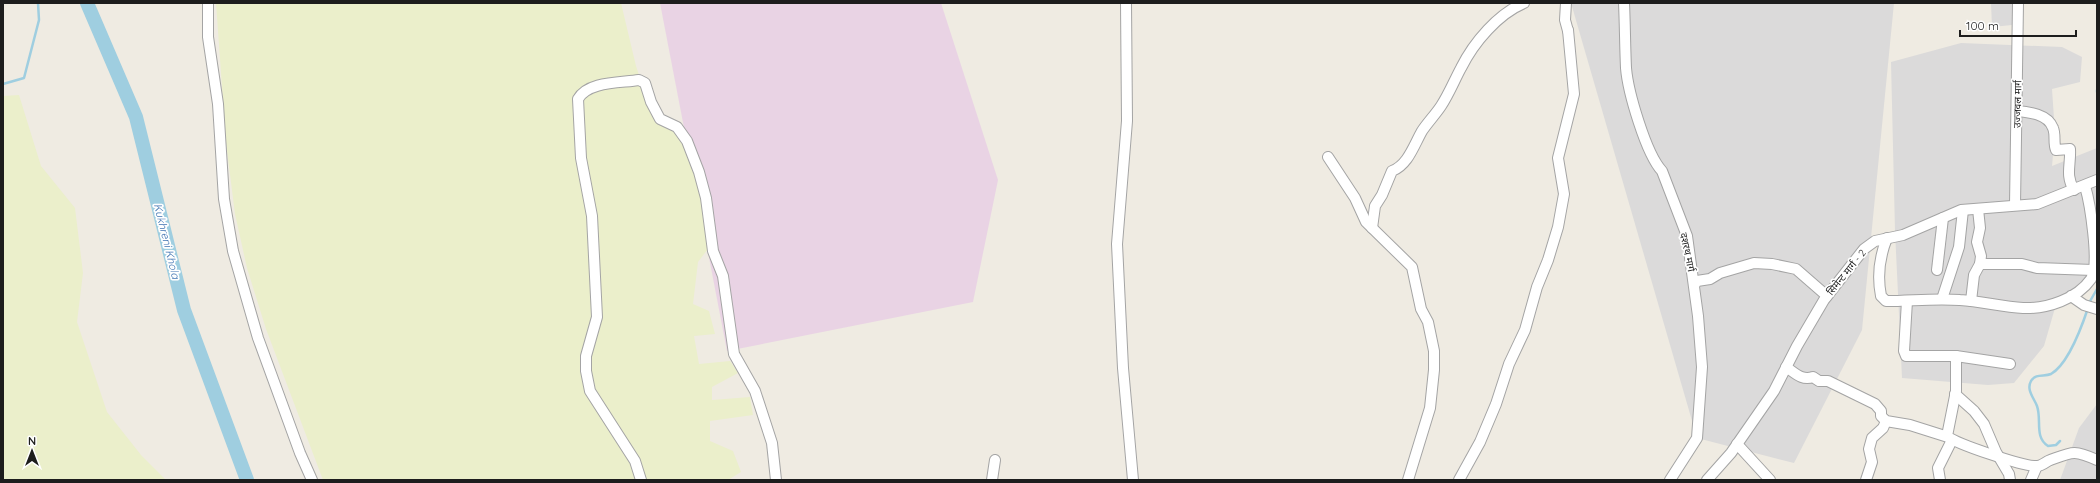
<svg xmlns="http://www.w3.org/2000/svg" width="2100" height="483" viewBox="0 0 2100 483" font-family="Quicksand,'Noto Sans Devanagari',sans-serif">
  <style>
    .residential { fill: #dbdada }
    .industrial { fill: #e9d3e4 }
    .farmland { fill: #ebefcb }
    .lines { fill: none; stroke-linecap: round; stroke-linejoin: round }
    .stream { stroke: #9fcee0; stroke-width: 2.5 }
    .river { stroke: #9fcee0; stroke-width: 14 }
    .minor-casing { stroke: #a4a4a4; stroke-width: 12 }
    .minor { stroke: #fff; stroke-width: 10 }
    .labels { text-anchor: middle; stroke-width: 3.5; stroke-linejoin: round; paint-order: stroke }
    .street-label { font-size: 10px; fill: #1d1d1d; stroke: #fff }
    .water-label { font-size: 11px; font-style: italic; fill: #4376b3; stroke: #fff }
  </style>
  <rect width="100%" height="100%" fill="#efebe2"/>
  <!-- residential -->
  <g class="residential">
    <polygon points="1571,3 1894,3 1862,330 1794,463 1697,438"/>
    <polygon points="1991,3 2013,3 2012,25 1992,27"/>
    <polygon points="1961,43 2062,47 2082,57 2080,82 2052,89 2055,133 2052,166 2097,148 2097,259 2089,276 2055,308 2044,346 2014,383 1988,385 1902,378 1895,231 1891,62"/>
    <polygon points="2097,404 2097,480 2060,480 2079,428"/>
  </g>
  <!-- industrial -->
  <polygon class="industrial" points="660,3 941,3 998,180 973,302 727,351"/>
  <!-- farmland -->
  <g class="farmland">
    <polygon points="216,3 621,3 636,66 645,93 658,123 678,132 695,170 703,200 711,245 698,262 693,304 709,311 715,334 694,336 699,364 730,361 738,373 712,387 712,400 750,397 753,415 710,421 710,441 733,451 741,472 728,480 323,480 266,329 247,268 235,214 226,143"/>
    <polygon points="19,95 41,166 75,208 83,273 77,322 107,412 141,455 166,480 3,480 3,96"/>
  </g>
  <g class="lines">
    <!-- stream -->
    <g class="stream">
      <polyline points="3,84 24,78 39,20 38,3"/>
      <polyline points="2097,90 2097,92"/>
      <polyline points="2089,303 2097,289"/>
      <path d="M2060,441L2056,445L2048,446C2034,437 2042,420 2037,406C2034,398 2026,390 2031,381C2036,373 2044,377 2051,374C2068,364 2082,326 2088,308"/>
    </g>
    <!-- river -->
    <polyline class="river" points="87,3 136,117 184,310 247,480"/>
    <!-- minor casing -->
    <g class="minor-casing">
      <g id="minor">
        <polyline points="208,3 208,37 218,104 224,199 233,251 258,338 300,453 312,480"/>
        <polyline points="1126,3 1127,121 1117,244 1123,368 1133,480"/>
        <polyline points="1566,3 1565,20 1568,31"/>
        <path d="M1624,3C1625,24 1625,46 1626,68C1628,92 1646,154 1662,171L1687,236L1698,316L1702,367L1697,438L1670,480"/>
        <path d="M2017,111C2029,112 2048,114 2053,128C2056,135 2053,143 2056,150L2070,149C2071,165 2065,175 2074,190"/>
        <polyline points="1328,157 1355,198 1366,222 1412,267 1421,309 1428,322 1434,351 1434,370 1430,408 1408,480"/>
        <polyline points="2015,205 2018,3"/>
        <polyline points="1978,209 1980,228 1977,242 1981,256 1980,264"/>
        <path d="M1372,228L1375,206L1382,195L1392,171C1408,165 1414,145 1422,131C1428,122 1435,115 1441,106C1449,94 1454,81 1461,68C1474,42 1498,14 1524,3"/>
        <path d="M1887,238C1879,258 1877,276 1881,296L1886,301C1911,301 1935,298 1960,300C1981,301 2002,307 2023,308C2047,309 2077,299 2091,279C2100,264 2090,203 2085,186"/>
        <polyline points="1937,270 1943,218"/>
        <polyline points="1695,284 1697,281 1710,279 1720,273 1754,263 1772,264 1796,269 1827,296"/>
        <polyline points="2071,296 2084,305 2097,309"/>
        <polyline points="1942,299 1959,247 1963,210"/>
        <polyline points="1907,301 1904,351 1906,356 1956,356 2010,364"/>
        <polyline points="1971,301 1974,275 1980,264 2022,264 2037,268 2093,270"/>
        <path d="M1956,356V391L1947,436C1956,444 2025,467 2037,466C2040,466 2045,463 2048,461C2072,452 2073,449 2097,460"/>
        <path d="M1786,367C1795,373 1802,381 1813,377L1819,381H1828L1875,404L1881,411V416L1886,421L1910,425L1948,437"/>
        <polyline points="1955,394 1974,411 1984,424 1996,452 2009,474 2010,480"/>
        <polyline points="1737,444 1770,480"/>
        <path d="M641,480L635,461L590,391L586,371V356L597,317L592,216L581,158L578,99C588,81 621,83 639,80L645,83L651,102L660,119L677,127L687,141L699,172L706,198L713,251L723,276L734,354L755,391L772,443L776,480"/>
        <polyline points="992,480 995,460"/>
        <polyline points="1459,480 1480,442 1496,404 1509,364 1525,330 1537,287 1548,260 1558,227 1564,194 1558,158 1574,94 1568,30"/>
        <polyline points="1707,480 1731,453 1774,391 1797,346 1824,300 1864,249 1875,241 1903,235 1961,210 2037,204 2097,180"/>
        <polyline points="1866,480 1872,462 1869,449 1872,438 1883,428 1886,421"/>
        <polyline points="1940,480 1938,468 1952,440"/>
        <polyline points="2031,480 2037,466"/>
      </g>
    </g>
    <!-- minor -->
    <use href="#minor" class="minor"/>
  </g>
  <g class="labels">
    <!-- street labels -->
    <g class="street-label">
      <text transform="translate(2017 104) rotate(-89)" y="4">उज्जवल मार्ग</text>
      <text transform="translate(1688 252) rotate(78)" y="4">दशरथ मार्ग</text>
      <text transform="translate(1846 272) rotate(-51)" y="4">सिमेन्ट मार्ग - 2</text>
    </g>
    <!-- water labels -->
    <g class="water-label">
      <text transform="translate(167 241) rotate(76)" y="4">Kukhreni Khola</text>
    </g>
  </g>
  <!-- border -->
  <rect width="2100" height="483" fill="none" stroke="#1d1d1d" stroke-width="8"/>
  <!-- north arrow -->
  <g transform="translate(32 451)" stroke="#ffffff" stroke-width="3" paint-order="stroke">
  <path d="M0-3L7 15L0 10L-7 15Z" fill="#1d1d1d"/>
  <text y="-6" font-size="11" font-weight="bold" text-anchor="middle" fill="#1d1d1d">N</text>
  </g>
  <!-- scale -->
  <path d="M1960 30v6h116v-6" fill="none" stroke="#1d1d1d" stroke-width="2"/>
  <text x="1966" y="30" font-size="12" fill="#1d1d1d" stroke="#ffffff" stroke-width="3" paint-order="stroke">100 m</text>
</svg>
